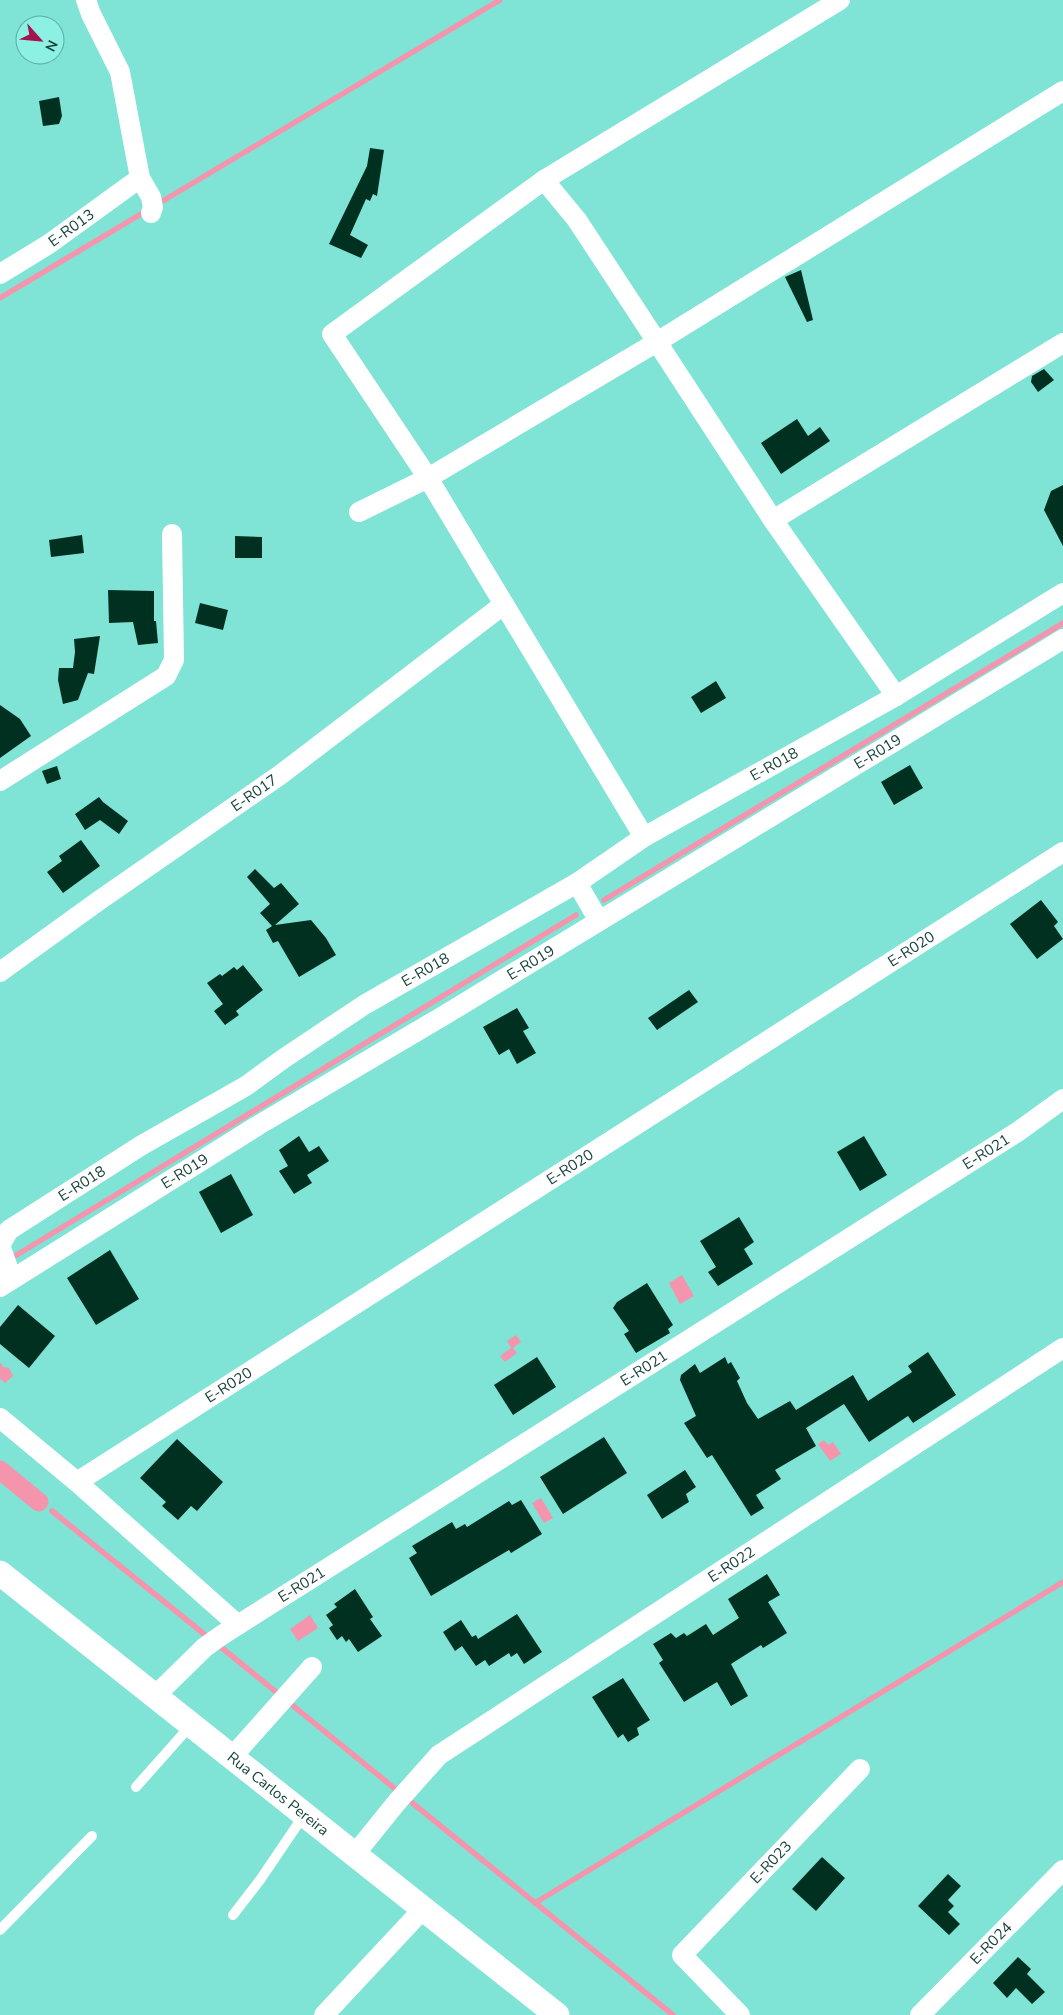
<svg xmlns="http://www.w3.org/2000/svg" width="1063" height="2015" viewBox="0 0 1063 2015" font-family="'Nunito Sans',sans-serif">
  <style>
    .water { fill: #f595ad }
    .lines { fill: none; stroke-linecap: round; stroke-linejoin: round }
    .stream { stroke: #f595ad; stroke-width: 5.5 }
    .canal { stroke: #f595ad; stroke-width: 19 }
    .building { fill: #003120 }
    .service { stroke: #fff; stroke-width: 10 }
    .minor { stroke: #fff; stroke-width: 20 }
    .tertiary { stroke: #fff; stroke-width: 25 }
    .labels { text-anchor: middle; stroke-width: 5; stroke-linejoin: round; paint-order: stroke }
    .street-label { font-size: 15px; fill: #17423c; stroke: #8cf0e2 }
  </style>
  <rect width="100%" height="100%" fill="#7fe3d5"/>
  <!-- water -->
  <g class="water">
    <polygon points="682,1275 694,1296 680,1304 669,1283"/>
    <polygon points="516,1335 521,1342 513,1348 517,1353 505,1362 500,1356 511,1348 507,1341"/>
    <polygon points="0,1362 3,1367 9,1368 13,1376 5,1383 0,1379"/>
    <polygon points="824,1440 828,1445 833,1442 841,1454 830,1461 818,1444"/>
    <polygon points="541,1498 553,1518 544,1523 532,1503"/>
    <polygon points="310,1615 318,1628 298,1641 290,1629"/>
  </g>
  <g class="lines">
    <!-- stream -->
    <g class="stream">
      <polyline points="156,205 500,0"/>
      <polyline points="0,298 146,211"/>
      <polyline points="604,900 1063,623"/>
      <polyline points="15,1256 576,915"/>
      <polyline points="52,1511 209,1638"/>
      <polyline points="222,1648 673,2015"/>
      <polyline points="535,1903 1063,1582"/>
    </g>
    <!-- canal -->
    <polyline class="canal" points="0,1470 39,1502"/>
  </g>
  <!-- building -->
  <g class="building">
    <polygon points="59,97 62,116 59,124 43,126 39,101"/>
    <polygon points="370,148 384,150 377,196 373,194 370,201 366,199 350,235 368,245 361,258 329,244 367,166"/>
    <polygon points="801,270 813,320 807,322 785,277"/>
    <polygon points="1044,369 1054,380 1038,392 1031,382 1032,376"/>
    <polygon points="797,419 808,436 820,427 830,441 781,474 761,443"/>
    <polygon points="1063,485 1063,546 1044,510 1051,491"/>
    <polygon points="82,535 84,553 51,557 49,540"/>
    <polygon points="235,536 262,537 262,558 235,558"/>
    <polygon points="108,590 154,591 154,621 156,621 158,643 138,645 133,622 109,623"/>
    <polygon points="200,603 228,610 223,630 195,623"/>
    <polygon points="100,636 94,674 88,673 78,700 63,704 58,680 59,668 73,668 75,652 74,639"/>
    <polygon points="716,681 726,698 701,713 691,697"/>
    <polygon points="0,705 20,719 31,736 0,758"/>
    <polygon points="910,765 923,788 894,805 881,782"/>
    <polygon points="57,766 61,779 47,784 42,771"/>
    <polygon points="99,797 103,802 128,821 119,834 100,820 85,830 75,814"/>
    <polygon points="81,840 100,866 63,893 47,872 62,861 59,856"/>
    <polygon points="255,869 274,888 281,883 299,904 275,925 311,920 326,938 336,955 299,977 278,941 273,943 266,930 272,926 260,913 270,904 247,877"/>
    <polygon points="1041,900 1058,922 1054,926 1063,939 1037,959 1010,924"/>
    <polygon points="243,965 263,990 236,1011 239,1015 225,1025 214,1011 223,1004 207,983 220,974 222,976 234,967 237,970"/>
    <polygon points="689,990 698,1002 657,1030 648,1018"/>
    <polygon points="517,1008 529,1028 523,1031 536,1053 517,1064 509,1049 499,1055 483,1027"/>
    <polygon points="299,1136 309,1152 319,1146 329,1161 307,1175 312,1183 294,1194 279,1171 288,1166 279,1150"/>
    <polygon points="864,1136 887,1175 860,1191 837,1152"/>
    <polygon points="231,1174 253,1215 221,1233 199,1192"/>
    <polygon points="739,1217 754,1242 744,1249 753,1264 718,1286 708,1272 716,1267 700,1241"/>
    <polygon points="110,1250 139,1299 96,1325 67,1278"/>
    <polygon points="647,1283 673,1325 668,1329 670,1333 636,1353 624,1334 629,1331 613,1308 617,1302"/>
    <polygon points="18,1305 55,1336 29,1368 0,1344 0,1327"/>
    <polygon points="928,1352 956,1395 913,1423 908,1416 869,1442 844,1404 806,1428 816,1446 775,1470 781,1479 756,1495 764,1508 751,1516 712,1455 707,1458 684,1423 696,1416 680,1380 681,1375 695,1364 700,1373 725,1357 728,1364 731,1362 740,1378 737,1381 747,1403 758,1419 790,1401 796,1410 853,1375 868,1401 912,1372 908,1366"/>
    <polygon points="537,1357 556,1387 513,1415 494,1385"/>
    <polygon points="604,1437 627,1473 563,1514 540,1477"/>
    <polygon points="177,1439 223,1482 197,1511 191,1506 178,1520 162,1506 166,1502 140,1478"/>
    <polygon points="685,1470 696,1487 686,1494 689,1502 662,1519 647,1495"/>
    <polygon points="521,1500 542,1534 511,1553 509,1550 431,1596 409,1558 417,1553 412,1546 452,1522 456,1529 465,1524 467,1527 509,1501 512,1505"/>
    <polygon points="767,1574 780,1595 768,1602 787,1633 763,1648 761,1645 731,1664 748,1696 731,1706 717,1682 684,1702 659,1663 663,1660 653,1644 671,1633 676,1638 684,1633 687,1636 706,1624 713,1635 739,1618 728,1599"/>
    <polygon points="355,1589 373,1617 370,1619 382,1636 358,1652 349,1639 346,1642 342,1636 337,1640 329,1628 333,1625 326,1615 337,1607 334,1604"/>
    <polygon points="517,1614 542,1652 524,1664 517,1653 511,1657 509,1653 489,1666 485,1660 476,1666 462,1646 455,1651 443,1632 461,1620 472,1637 476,1635 478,1639"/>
    <polygon points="623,1678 650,1720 637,1728 639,1735 628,1742 623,1734 618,1738 592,1697"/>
    <polygon points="822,1857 845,1878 816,1911 792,1889"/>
    <polygon points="948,1874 961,1886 948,1900 954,1906 948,1912 960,1924 949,1935 918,1906"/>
    <polygon points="1018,1957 1031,1969 1027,1974 1045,1992 1032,2004 1016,1988 1007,1998 993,1983"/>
  </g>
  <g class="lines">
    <!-- service -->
    <g class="service">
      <polyline points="136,1787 191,1725"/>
      <polyline points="233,1915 260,1880 304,1815"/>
      <polyline points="0,1930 92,1836"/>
    </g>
    <!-- minor -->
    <g class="minor">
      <polyline points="86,0 91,14 120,72 140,178 151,197 153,207 151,213"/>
      <path id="s1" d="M0,274L49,244L140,178"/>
      <polyline points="359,512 428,478 657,342 577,220 544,180"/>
      <polyline points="773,520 1063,343"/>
      <polyline points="896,696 773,520 657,342 1063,91"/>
      <polyline points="0,781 166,676 174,660 172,534"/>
      <polyline points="644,837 428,478 332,334 544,180 840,0"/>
      <polyline points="577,883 599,921"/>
      <path id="s2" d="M0,972L97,902L280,775L503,605"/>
      <path id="s3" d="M12,1279L0,1245L9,1230L142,1145L246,1086L283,1059L364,1005L577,883L644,837L896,696L1063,593"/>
      <path id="s4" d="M0,1287L257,1126L443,1016L1063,639"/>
      <polyline points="0,1418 77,1482 238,1625"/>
      <path id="s5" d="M77,1482L1063,852"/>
      <path id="s6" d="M155,1696L205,1647L222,1635L1019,1131L1063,1099"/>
      <polyline points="232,1757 312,1667"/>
      <path id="s7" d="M355,1854L397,1802L439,1755L1063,1348"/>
      <polyline points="324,2015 424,1908"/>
      <path id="s8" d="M740,2015L682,1955L860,1769"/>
      <path id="s9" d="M920,2015L1063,1870"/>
    </g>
    <!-- tertiary -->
    <path class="tertiary" id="s10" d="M0,1573L557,2015"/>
  </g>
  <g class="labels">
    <!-- street labels -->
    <g class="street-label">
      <text dy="5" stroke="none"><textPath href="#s1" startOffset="85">E-R013</textPath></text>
      <text dy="5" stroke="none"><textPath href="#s4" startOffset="1028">E-R019</textPath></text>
      <text dy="5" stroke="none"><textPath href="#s3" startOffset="950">E-R018</textPath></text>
      <text dy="5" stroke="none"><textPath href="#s2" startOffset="311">E-R017</textPath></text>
      <text dy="5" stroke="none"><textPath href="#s5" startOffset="990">E-R020</textPath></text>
      <text dy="5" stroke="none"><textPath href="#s4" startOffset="622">E-R019</textPath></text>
      <text dy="5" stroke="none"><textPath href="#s3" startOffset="545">E-R018</textPath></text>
      <text dy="5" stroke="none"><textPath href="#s6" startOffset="995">E-R021</textPath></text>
      <text dy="5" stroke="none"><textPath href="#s5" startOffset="585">E-R020</textPath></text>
      <text dy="5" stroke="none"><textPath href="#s4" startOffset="218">E-R019</textPath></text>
      <text dy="5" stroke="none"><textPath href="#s3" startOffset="140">E-R018</textPath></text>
      <text dy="5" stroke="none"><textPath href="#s6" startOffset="590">E-R021</textPath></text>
      <text dy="5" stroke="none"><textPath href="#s5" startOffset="180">E-R020</textPath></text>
      <text dy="5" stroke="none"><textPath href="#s7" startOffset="479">E-R022</textPath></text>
      <text dy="5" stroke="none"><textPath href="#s6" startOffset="185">E-R021</textPath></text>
      <text dy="5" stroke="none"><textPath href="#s10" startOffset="355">Rua Carlos Pereira</textPath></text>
      <text dy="5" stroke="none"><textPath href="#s8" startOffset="212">E-R023</textPath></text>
      <text dy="5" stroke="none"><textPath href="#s9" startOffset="101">E-R024</textPath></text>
    </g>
  </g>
  <!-- north arrow -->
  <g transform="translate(40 40) rotate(117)"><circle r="24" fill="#8cf0e2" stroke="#5daaa0"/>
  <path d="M0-4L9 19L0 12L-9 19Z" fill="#a51250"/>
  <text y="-8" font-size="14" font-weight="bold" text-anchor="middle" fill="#17423c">N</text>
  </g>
</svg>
